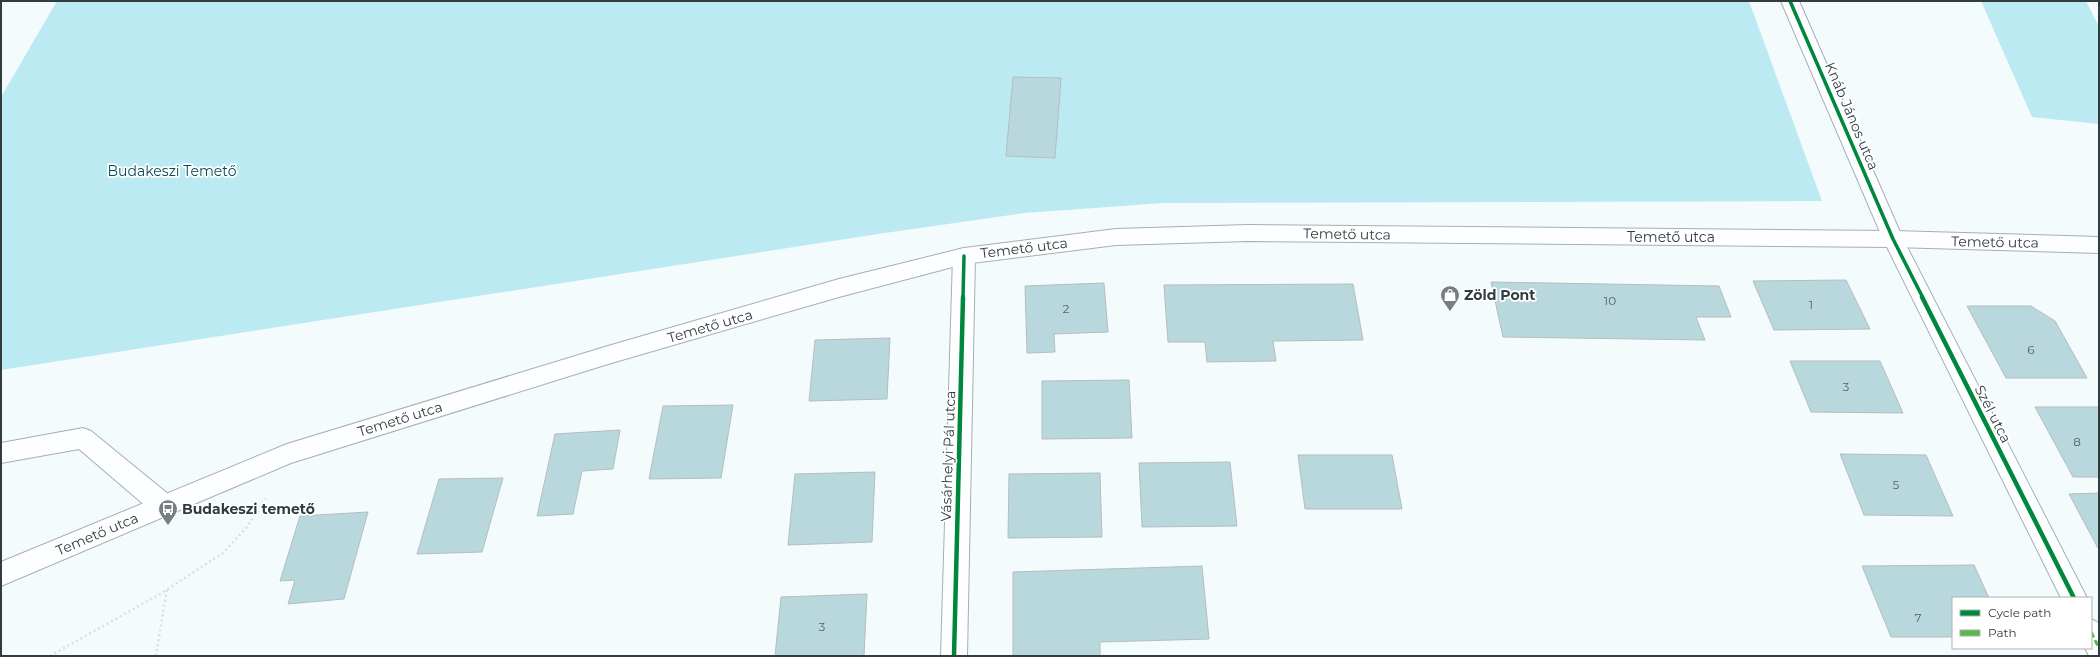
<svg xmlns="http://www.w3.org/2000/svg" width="2100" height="657" viewBox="0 0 2100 657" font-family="Montserrat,sans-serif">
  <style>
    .green { fill: #bbeaf2 }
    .building { fill: #b9d8dd; stroke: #b5bdbe }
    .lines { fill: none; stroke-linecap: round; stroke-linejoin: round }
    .minor-casing { stroke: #a6afb0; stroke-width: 2 }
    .major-casing { stroke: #a6afb0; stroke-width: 2 }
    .path { stroke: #dcdfdf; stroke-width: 2.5; stroke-dasharray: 2 3; stroke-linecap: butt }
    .minor { fill: #fdfeff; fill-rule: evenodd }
    .major { fill: #fdfeff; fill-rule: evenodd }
    .quiet { stroke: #58b947; stroke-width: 3; stroke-dasharray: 6 3; stroke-linecap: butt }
    .cycleway-far1-casing { stroke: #fff; stroke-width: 5.5 }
    .cycleway-casing { stroke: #fff; stroke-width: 7 }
    .cycleway-far1 { stroke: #00873e; stroke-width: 3.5 }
    .cycleway { stroke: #00873e; stroke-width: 4.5 }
    .labels { text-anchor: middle; stroke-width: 3.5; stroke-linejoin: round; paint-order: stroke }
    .number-label { font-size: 12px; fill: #526366 }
    .street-label { font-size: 14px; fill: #303c3e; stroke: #fff }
    .park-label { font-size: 14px; fill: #0a4b54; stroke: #fff }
    .poi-label { font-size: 14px; font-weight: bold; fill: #303c3e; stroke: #fff; text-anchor: start }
  </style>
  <rect width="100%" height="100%" fill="#f4fbfc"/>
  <!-- green -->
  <g class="green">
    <polygon points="57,1 1749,1 1822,201 1164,203 1025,213 878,234 1,370 1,97"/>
    <polygon points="1981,1 2086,1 2099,27 2099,124 2032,117"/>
  </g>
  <!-- building -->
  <g class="building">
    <polygon points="1013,77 1061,78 1055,158 1006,156"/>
    <polygon points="1846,280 1870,329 1774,330 1753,281"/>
    <polygon points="1491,282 1719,286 1731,317 1696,317 1705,340 1503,337"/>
    <polygon points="1104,283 1108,332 1054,334 1055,352 1027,353 1025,286"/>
    <polygon points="1353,284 1363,340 1273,341 1276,361 1207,362 1205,342 1168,342 1164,285"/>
    <polygon points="1967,306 2031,306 2055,321 2087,378 2006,378"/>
    <polygon points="890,338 887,399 809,401 815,340"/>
    <polygon points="1790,361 1880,361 1903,413 1811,412"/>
    <polygon points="1129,380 1132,438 1042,439 1042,381"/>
    <polygon points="733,405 721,478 649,479 663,406"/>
    <polygon points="2035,407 2099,407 2099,477 2073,477"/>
    <polygon points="620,430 613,469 582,471 573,514 537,516 555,434"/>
    <polygon points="1840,454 1926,455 1953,516 1864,515"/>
    <polygon points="1298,455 1392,455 1402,509 1305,509"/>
    <polygon points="1230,462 1237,526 1142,527 1139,463"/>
    <polygon points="875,472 872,542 788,545 795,474"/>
    <polygon points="1100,473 1102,537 1008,538 1009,474"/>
    <polygon points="503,478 482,552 417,554 439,479"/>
    <polygon points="2099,493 2099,550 2069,494"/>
    <polygon points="368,512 344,599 288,604 295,580 280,581 300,516"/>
    <polygon points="1974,565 1989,598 1953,598 1953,637 1891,637 1862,566"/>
    <polygon points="1202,566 1209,639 1100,642 1100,656 1013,656 1013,572"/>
    <polygon points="867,594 864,656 775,656 781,597"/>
  </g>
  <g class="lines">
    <!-- minor casing -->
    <g class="minor-casing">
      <g id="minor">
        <polygon points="1781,1 1799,1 1903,239 2087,598 2061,598 1883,239"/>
        <polygon points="964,248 971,250 975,256 967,656 941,656 953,256 957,250"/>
        <polygon points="83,428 91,431 173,498 176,506 173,514 164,517 155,514 79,449 1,463 1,443"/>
        <polygon points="2091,619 2099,623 2099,656 2089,656 2085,648 2091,648"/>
      </g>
    </g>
    <!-- major casing -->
    <g class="major-casing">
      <polygon id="major" points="1248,225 1893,231 2099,237 2099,253 1893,247 1248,241 1116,245 964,264 839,297 608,364 291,463 1,586 1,562 287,444 608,346 839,279 964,248 1116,229"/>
    </g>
    <!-- path -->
    <g class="path">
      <polyline points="50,656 160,594 223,553 247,527 266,498"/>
      <polyline points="156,656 167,589"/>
    </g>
    <!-- minor -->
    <use href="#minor" class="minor"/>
    <!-- major -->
    <use href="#major" class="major"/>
    <!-- quiet -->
    <polyline class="quiet" points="2091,632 2099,648"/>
    <!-- cycleway-far1 casing -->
    <g class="cycleway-far1-casing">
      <g id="cycleway-far1">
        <polyline points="1790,1 1893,239 1923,298"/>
        <polyline points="963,298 964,256"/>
      </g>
    </g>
    <!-- cycleway casing -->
    <g class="cycleway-casing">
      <g id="cycleway">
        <polyline points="1922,297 2074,598"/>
        <polyline points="954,656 963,297"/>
      </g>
    </g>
    <!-- cycleway-far1 -->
    <use href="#cycleway-far1" class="cycleway-far1"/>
    <!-- cycleway -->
    <use href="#cycleway" class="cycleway"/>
  </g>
  <!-- icons -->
  <defs>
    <g id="shop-pin" transform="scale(1)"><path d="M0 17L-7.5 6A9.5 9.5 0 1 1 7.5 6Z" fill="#757f80" stroke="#fff"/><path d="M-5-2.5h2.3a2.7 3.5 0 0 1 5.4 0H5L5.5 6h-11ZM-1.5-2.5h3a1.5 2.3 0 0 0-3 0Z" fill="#fff"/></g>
    <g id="bus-pin" transform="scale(1)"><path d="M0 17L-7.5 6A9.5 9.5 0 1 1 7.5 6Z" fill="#757f80" stroke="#fff"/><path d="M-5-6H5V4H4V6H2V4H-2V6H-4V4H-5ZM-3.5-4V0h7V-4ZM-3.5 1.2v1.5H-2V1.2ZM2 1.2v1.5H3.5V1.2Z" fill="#fff"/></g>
  </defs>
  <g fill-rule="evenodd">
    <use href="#shop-pin" x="1450" y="295"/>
    <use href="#bus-pin" x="168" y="509"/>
  </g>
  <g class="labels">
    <!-- number labels -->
    <g class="number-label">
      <text x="1610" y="305">10</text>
      <text x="1811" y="309">1</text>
      <text x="1066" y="313">2</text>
      <text x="2031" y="354">6</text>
      <text x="1846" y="391">3</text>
      <text x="2077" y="446">8</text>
      <text x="1896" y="489">5</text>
      <text x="1918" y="622">7</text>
      <text x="822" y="631">3</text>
    </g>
    <!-- street labels -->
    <g class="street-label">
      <text transform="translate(1852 116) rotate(67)" y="5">Knáb János utca</text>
      <text transform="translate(1347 234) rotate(1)" y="5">Temető utca</text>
      <text x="1671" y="242">Temető utca</text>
      <text transform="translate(1995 242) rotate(1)" y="5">Temető utca</text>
      <text transform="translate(1024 248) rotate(-7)" y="5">Temető utca</text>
      <text transform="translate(710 326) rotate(-16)" y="5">Temető utca</text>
      <text transform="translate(1993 414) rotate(63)" y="5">Szél utca</text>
      <text transform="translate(400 419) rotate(-17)" y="5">Temető utca</text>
      <text transform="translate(948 456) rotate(-88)" y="5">Vásárhelyi Pál utca</text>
      <text transform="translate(97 534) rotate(-23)" y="5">Temető utca</text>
    </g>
    <!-- park labels -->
    <g class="park-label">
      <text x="172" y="176">Budakeszi Temető</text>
    </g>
    <!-- poi labels -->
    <g class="poi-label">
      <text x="1464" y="300">Zöld Pont</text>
      <text x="182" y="514">Budakeszi temető</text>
    </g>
  </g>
  <!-- border -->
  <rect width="2100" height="657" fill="none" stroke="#303c3e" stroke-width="4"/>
  <!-- legend -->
  <rect x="1952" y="597" width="140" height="52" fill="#ffffff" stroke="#acb1b2"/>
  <rect x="1960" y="610" width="20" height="6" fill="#00873e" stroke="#acb1b2"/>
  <text x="1988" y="617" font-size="12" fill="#303c3e">Cycle path</text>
  <rect x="1960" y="630" width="20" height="6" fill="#58b947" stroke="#acb1b2"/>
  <text x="1988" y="637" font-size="12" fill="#303c3e">Path</text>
</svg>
